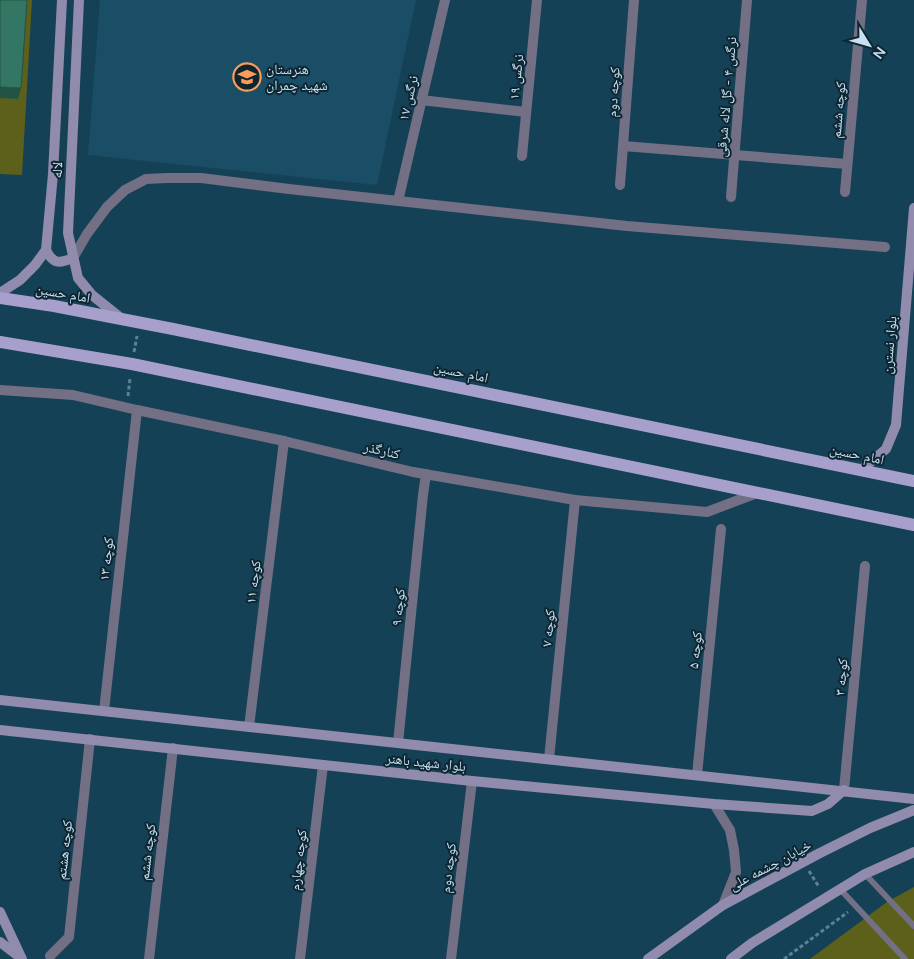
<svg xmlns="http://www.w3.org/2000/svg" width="914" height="959" viewBox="0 0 914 959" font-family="'Nunito Sans','Noto Naskh Arabic',sans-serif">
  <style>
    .built { fill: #194e66 }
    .green { fill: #5c601a }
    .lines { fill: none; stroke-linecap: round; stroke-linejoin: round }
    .path { stroke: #5b8194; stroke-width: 3; stroke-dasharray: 4 2.5; stroke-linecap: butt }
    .lane { stroke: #736f85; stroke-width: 6 }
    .street { stroke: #736f85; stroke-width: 10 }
    .secondary { stroke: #918bad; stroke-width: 10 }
    .primary { stroke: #a8a0cc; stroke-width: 12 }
    .shaded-wall { fill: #235345 }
    .building { fill: #327663; stroke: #235345 }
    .labels { text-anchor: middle; stroke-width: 4; stroke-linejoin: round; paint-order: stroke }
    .poi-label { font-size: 14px; fill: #c5e1f2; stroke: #0e2632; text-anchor: start }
    .street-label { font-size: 14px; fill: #c5e1f2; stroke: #0e2632 }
  </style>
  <rect width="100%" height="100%" fill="#154156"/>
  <!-- built -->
  <polygon class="built" points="100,0 416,0 377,185 88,155"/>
  <!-- green -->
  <g class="green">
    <polygon points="0,0 32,0 22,175 0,174"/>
    <polygon points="914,887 914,959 810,959 887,902"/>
  </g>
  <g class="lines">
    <!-- path -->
    <g class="path">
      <polyline points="134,352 137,336"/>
      <polyline points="128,396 130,378"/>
      <polyline points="809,871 819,887"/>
      <polyline points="784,959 848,912"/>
    </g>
    <!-- lane -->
    <g class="lane">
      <polyline points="865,874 914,926"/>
      <polyline points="840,889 905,959"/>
    </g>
    <!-- street -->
    <g class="street">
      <polyline points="421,100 526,112"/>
      <polyline points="623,146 847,164"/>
      <polyline points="522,156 537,0"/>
      <polyline points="620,185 634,0"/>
      <polyline points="845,192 862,0"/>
      <polyline points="731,197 747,0"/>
      <polyline points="398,201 445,0"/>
      <polyline points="73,258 87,234 107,207 125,190 146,179 167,178 201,178 289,189 627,226 885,247"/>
      <polyline points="0,390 73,395 137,410 284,441 413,472 575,500 707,512 757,493"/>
      <polyline points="104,711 137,410"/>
      <polyline points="249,727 284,441"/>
      <polyline points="398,743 423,495 426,474"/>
      <polyline points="549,759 575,500"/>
      <polyline points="697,775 721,529"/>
      <polyline points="844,790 865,566"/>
      <polyline points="714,804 730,830 734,850 736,872 723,905"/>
      <polyline points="50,956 69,937 90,739"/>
      <polyline points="149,959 173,748"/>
      <polyline points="300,959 323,765"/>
      <polyline points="451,959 472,781"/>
    </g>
    <!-- secondary -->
    <g class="secondary">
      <polyline points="79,0 68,233 78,278 92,295 122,319"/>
      <path d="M46,250C53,264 59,264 73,258"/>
      <polyline points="0,293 20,280 35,265 46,250 53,174 62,0"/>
      <polyline points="861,470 886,449 896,425 914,208"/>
      <polyline points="0,700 914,799"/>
      <polyline points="0,730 472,781 714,804 812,811 828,804 844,790"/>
      <polyline points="0,912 22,959"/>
      <polyline points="0,942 21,958"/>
      <polyline points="648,959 723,905 820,853 870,828 914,810"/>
      <polyline points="731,959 752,943 865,874 914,852"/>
    </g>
    <!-- primary -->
    <g class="primary">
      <polyline points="0,298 54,306 173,329 914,481"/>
      <polyline points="0,342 132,364 914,525"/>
    </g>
  </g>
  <!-- shaded-wall -->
  <polygon class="shaded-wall" points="0,87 21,88 18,99 0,98"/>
  <!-- building -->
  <polygon class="building" points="0,0 27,0 21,88 0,87"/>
  <!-- icons -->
  <defs>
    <g id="school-ring" transform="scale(1.4375)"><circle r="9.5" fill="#0e2632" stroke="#fe9b59" stroke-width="1.5"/><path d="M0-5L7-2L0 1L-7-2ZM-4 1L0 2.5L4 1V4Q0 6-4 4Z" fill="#fe9b59"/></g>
  </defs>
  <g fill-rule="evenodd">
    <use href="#school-ring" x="247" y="77"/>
  </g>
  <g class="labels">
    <!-- poi labels -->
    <g class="poi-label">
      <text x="266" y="74">هنرستان<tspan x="266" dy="16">شهید چمران</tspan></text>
    </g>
    <!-- street labels -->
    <g class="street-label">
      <text transform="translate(516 77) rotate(-84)" y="5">نرگس ۱۹</text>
      <text transform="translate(613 92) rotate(-86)" y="5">کوچه دوم</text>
      <text transform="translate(726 97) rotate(-85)" y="5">نرگس ۴ - گل لاله شرقی</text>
      <text transform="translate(408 98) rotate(-77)" y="5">نرگس ۱۷</text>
      <text transform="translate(838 110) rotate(-85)" y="5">کوچه ششم</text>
      <text transform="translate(57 170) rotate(-87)" y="5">لاله</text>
      <text transform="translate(63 293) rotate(10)" y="5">امام حسین</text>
      <text transform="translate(889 345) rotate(-85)" y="5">بلوار نسترن</text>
      <text transform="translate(461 372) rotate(12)" y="5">امام حسین</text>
      <text transform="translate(382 450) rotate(13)" y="5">کنارگذر</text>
      <text transform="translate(857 454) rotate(12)" y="5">امام حسین</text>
      <text transform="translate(106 559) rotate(-84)" y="5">کوچه ۱۳</text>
      <text transform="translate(253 582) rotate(-83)" y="5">کوچه ۱۱</text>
      <text transform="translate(398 607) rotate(-84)" y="5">کوچه ۹</text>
      <text transform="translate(548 628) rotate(-84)" y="5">کوچه ۷</text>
      <text transform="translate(695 650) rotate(-84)" y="5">کوچه ۵</text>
      <text transform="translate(841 677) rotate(-85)" y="5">کوچه ۳</text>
      <text transform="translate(426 762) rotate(6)" y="5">بلوار شهید باهنر</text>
      <text transform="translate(64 850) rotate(-84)" y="5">کوچه هشتم</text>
      <text transform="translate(147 852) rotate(-83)" y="5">کوچه ششم</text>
      <text transform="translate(298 860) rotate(-83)" y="5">کوچه چهارم</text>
      <text transform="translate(770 865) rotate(-28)" y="5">خیابان چشمه علی</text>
      <text transform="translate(448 868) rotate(-83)" y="5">کوچه دوم</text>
    </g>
  </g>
  <!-- north arrow -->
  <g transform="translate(869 45) rotate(127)" stroke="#0e2632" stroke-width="4" paint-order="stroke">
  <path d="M0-4L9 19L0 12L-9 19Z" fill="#c5e1f2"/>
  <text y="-8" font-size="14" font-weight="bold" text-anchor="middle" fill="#c5e1f2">N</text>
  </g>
</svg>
